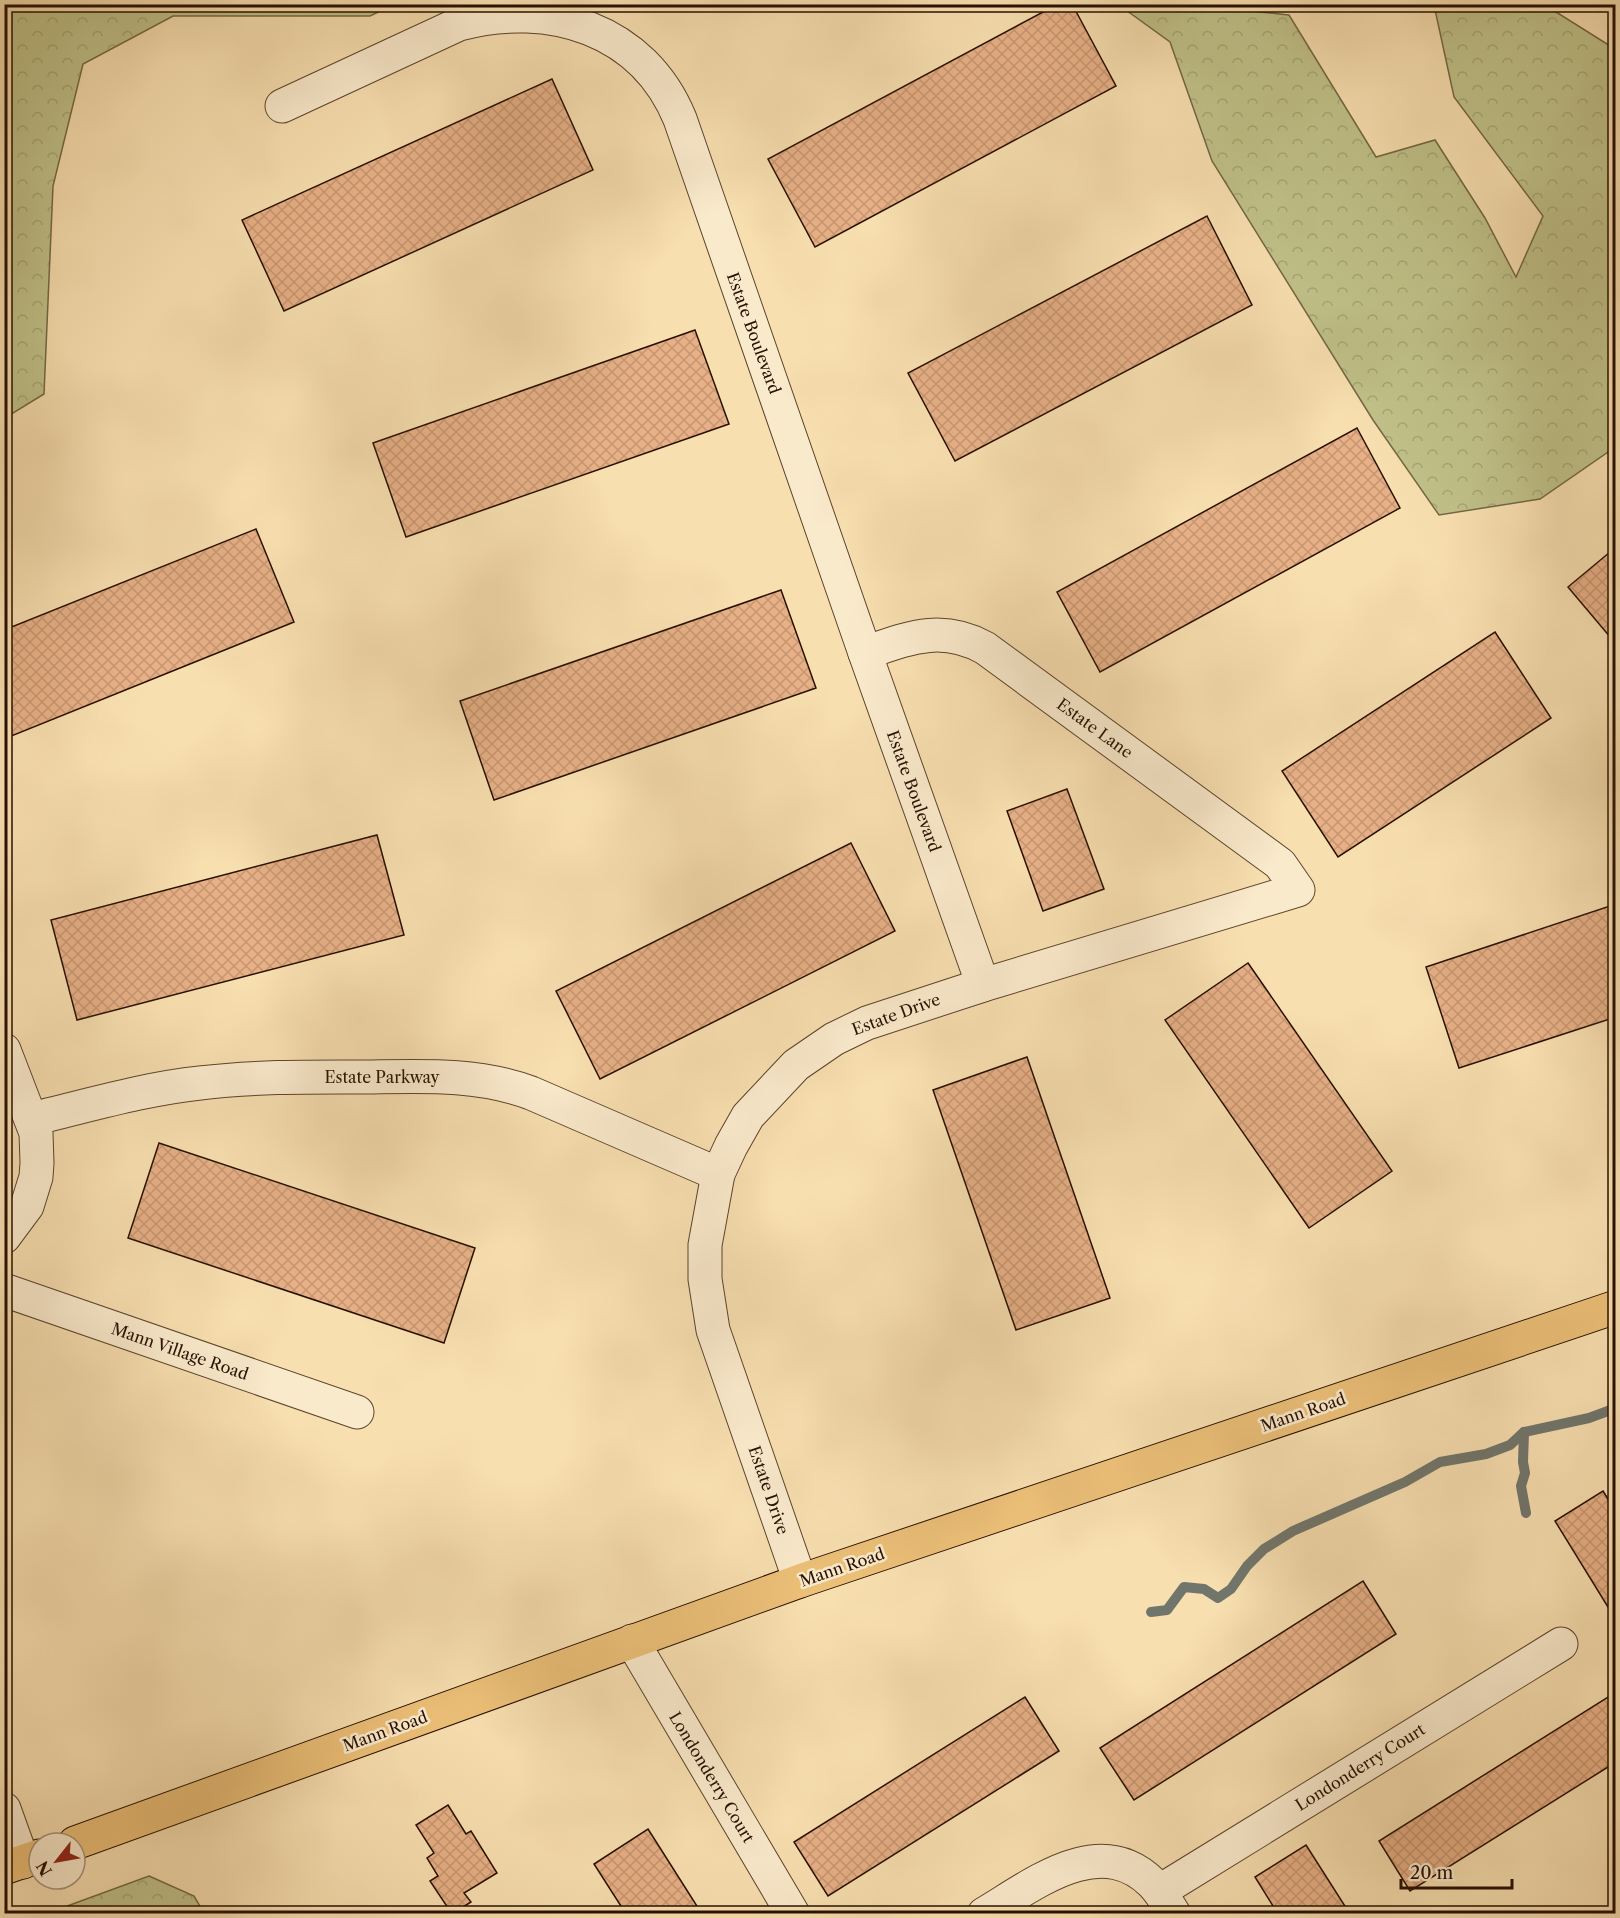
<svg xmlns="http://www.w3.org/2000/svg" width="1620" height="1918" viewBox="0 0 1620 1918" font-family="'Libre Caslon Text',serif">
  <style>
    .forest { fill: url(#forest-crowns); stroke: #746844; stroke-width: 1.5 }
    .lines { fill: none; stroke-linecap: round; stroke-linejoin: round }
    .stream { stroke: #71766d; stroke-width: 10 }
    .building { fill: url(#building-cross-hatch); stroke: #271000; stroke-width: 1.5 }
    .minor-casing { stroke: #5b442c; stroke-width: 35 }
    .major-casing { stroke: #271000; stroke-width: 35 }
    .minor { stroke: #faeacc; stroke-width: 33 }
    .major { stroke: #ecc078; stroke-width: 33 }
    .labels { text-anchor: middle; stroke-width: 5; stroke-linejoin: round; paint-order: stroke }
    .street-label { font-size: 16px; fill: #271000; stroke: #faeacc }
  </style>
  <defs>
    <pattern id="forest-crowns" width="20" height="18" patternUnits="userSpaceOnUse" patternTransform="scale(1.5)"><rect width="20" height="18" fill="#c0c189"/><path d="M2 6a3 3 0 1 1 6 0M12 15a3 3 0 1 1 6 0" fill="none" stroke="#a5a574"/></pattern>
    <pattern id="building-cross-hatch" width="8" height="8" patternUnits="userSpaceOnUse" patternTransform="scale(1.5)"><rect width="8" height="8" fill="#e7b086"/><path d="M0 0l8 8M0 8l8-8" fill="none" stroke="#c69672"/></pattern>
  </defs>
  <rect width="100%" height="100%" fill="#f8dfb0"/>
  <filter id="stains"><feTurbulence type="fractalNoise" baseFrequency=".00333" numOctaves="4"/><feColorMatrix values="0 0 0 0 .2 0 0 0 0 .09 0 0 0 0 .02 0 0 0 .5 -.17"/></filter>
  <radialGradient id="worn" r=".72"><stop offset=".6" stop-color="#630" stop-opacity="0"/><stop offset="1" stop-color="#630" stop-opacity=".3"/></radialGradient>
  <!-- forest -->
  <g class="forest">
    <polygon points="5,4 393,5 370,16 173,16 83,64 53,186 44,394 5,418"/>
    <polygon points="1119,5 1253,5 1241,10 1289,15 1376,157 1435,140 1485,218 1516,277 1543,216 1454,97 1434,5 1545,5 1615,49 1615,449 1614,448 1540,499 1439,515 1373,420 1212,161 1170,42"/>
    <polygon points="149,1876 194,1896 204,1913 60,1913 59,1909"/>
  </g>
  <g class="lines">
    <!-- stream -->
    <g class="stream">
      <polyline points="1524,1432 1523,1462 1525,1473 1521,1486 1526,1513"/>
      <polyline points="1151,1612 1167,1610 1184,1587 1204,1589 1218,1598 1231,1589 1247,1566 1264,1549 1293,1531 1405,1482 1440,1462 1486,1454 1510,1445 1524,1432 1589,1418 1616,1408"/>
    </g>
  </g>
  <!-- building -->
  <g class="building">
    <polygon points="1058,4 1072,4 1116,86 815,247 768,159"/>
    <polygon points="552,79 593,170 284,311 242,220"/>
    <polygon points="1207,216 1252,305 955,461 908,373"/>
    <polygon points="695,330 729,424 406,537 373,443"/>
    <polygon points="1357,428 1400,508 1100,672 1057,592"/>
    <polygon points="256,529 294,622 4,739 4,630"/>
    <polygon points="1616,547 1616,644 1568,587"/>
    <polygon points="781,590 816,688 494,800 460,701"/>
    <polygon points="1495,632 1551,718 1338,857 1282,771"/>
    <polygon points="1067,789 1104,889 1043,911 1007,811"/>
    <polygon points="377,835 404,935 77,1020 51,920"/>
    <polygon points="851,843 895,931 600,1079 556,991"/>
    <polygon points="1616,904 1616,1017 1459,1068 1426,967"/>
    <polygon points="1248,963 1392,1171 1309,1228 1165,1020"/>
    <polygon points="1027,1057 1110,1298 1016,1330 933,1090"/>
    <polygon points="159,1143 475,1248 444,1343 128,1238"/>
    <polygon points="1603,1491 1616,1512 1616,1620 1555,1521"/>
    <polygon points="1363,1581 1396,1634 1134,1800 1100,1748"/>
    <polygon points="1616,1692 1616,1762 1410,1891 1379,1841"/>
    <polygon points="1025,1697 1059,1751 828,1896 794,1842"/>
    <polygon points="448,1805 466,1834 471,1831 497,1873 464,1893 471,1902 452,1914 430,1881 438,1876 427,1858 434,1853 416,1825"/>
    <polygon points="648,1829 702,1914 626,1914 594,1864"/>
    <polygon points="1306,1845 1350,1914 1278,1914 1255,1877"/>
  </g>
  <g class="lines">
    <!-- minor casing -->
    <g class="minor-casing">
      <g id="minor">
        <path d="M282,106L459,24C550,0 643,29 680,119L865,653L983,985"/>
        <polyline points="4,1050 36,1133 37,1163 36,1177 27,1206 4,1237"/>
        <path d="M31,1119C87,1106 143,1089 200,1083C258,1076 316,1077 373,1077C427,1076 480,1074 531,1093L718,1174"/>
        <polyline points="4,1290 357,1412"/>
        <path d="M800,1581L713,1330L705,1279V1245L718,1174L731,1146L748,1116L796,1065L834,1039L867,1023L983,985L1298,890L1280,864L985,648C941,624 909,638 865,653"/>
        <polyline points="632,1641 793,1914"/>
        <polyline points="4,1809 23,1862"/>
        <polyline points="1160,1891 1561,1644"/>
        <path d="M984,1914C1033,1885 1099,1831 1152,1883C1161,1892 1167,1903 1174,1914"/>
      </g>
    </g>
    <!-- major casing -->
    <g class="major-casing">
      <g id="major">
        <polyline points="75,1843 800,1581 1616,1307"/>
        <polyline points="4,1868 39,1856"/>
      </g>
    </g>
    <!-- minor -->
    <use href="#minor" class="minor"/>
    <!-- major -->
    <use href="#major" class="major"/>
  </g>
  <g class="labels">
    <!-- street labels -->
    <g class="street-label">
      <text transform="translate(754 333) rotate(70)" y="6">Estate Boulevard</text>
      <text transform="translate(1095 728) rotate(36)" y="6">Estate Lane</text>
      <text transform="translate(914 791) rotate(70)" y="6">Estate Boulevard</text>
      <text transform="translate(896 1014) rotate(-20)" y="6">Estate Drive</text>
      <text x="382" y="1083">Estate Parkway</text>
      <text transform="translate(180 1351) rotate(19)" y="6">Mann Village Road</text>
      <text transform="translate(1303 1412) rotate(-19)" y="6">Mann Road</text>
      <text transform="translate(769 1490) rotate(71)" y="6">Estate Drive</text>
      <text transform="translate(842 1567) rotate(-19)" y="6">Mann Road</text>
      <text transform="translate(385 1731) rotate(-20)" y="6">Mann Road</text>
      <text transform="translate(1360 1767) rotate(-32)" y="6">Londonderry Court</text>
      <text transform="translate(712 1777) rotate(59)" y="6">Londonderry Court</text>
    </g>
  </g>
  <!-- margin -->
  <rect width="1620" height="1918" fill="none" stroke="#f8dfb0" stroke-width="24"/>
  <rect x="6" y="6" width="1608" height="1906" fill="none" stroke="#271000" stroke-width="3"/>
  <rect x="12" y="12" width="1596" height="1894" fill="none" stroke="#271000" stroke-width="1.5"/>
  <!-- north arrow -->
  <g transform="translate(57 1861) rotate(239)"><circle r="28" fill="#faeacc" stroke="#a6937a" stroke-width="1.5"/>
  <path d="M0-4.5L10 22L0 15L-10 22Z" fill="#8f2418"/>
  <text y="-9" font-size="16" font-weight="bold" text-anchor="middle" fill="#271000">N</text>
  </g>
  <!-- scale -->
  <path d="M1401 1879v9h111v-9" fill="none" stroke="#271000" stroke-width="3"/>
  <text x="1410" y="1879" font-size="18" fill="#271000" stroke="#faeacc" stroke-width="4.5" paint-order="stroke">20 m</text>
  <rect width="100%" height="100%" filter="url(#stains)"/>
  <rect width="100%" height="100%" fill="url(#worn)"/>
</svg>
